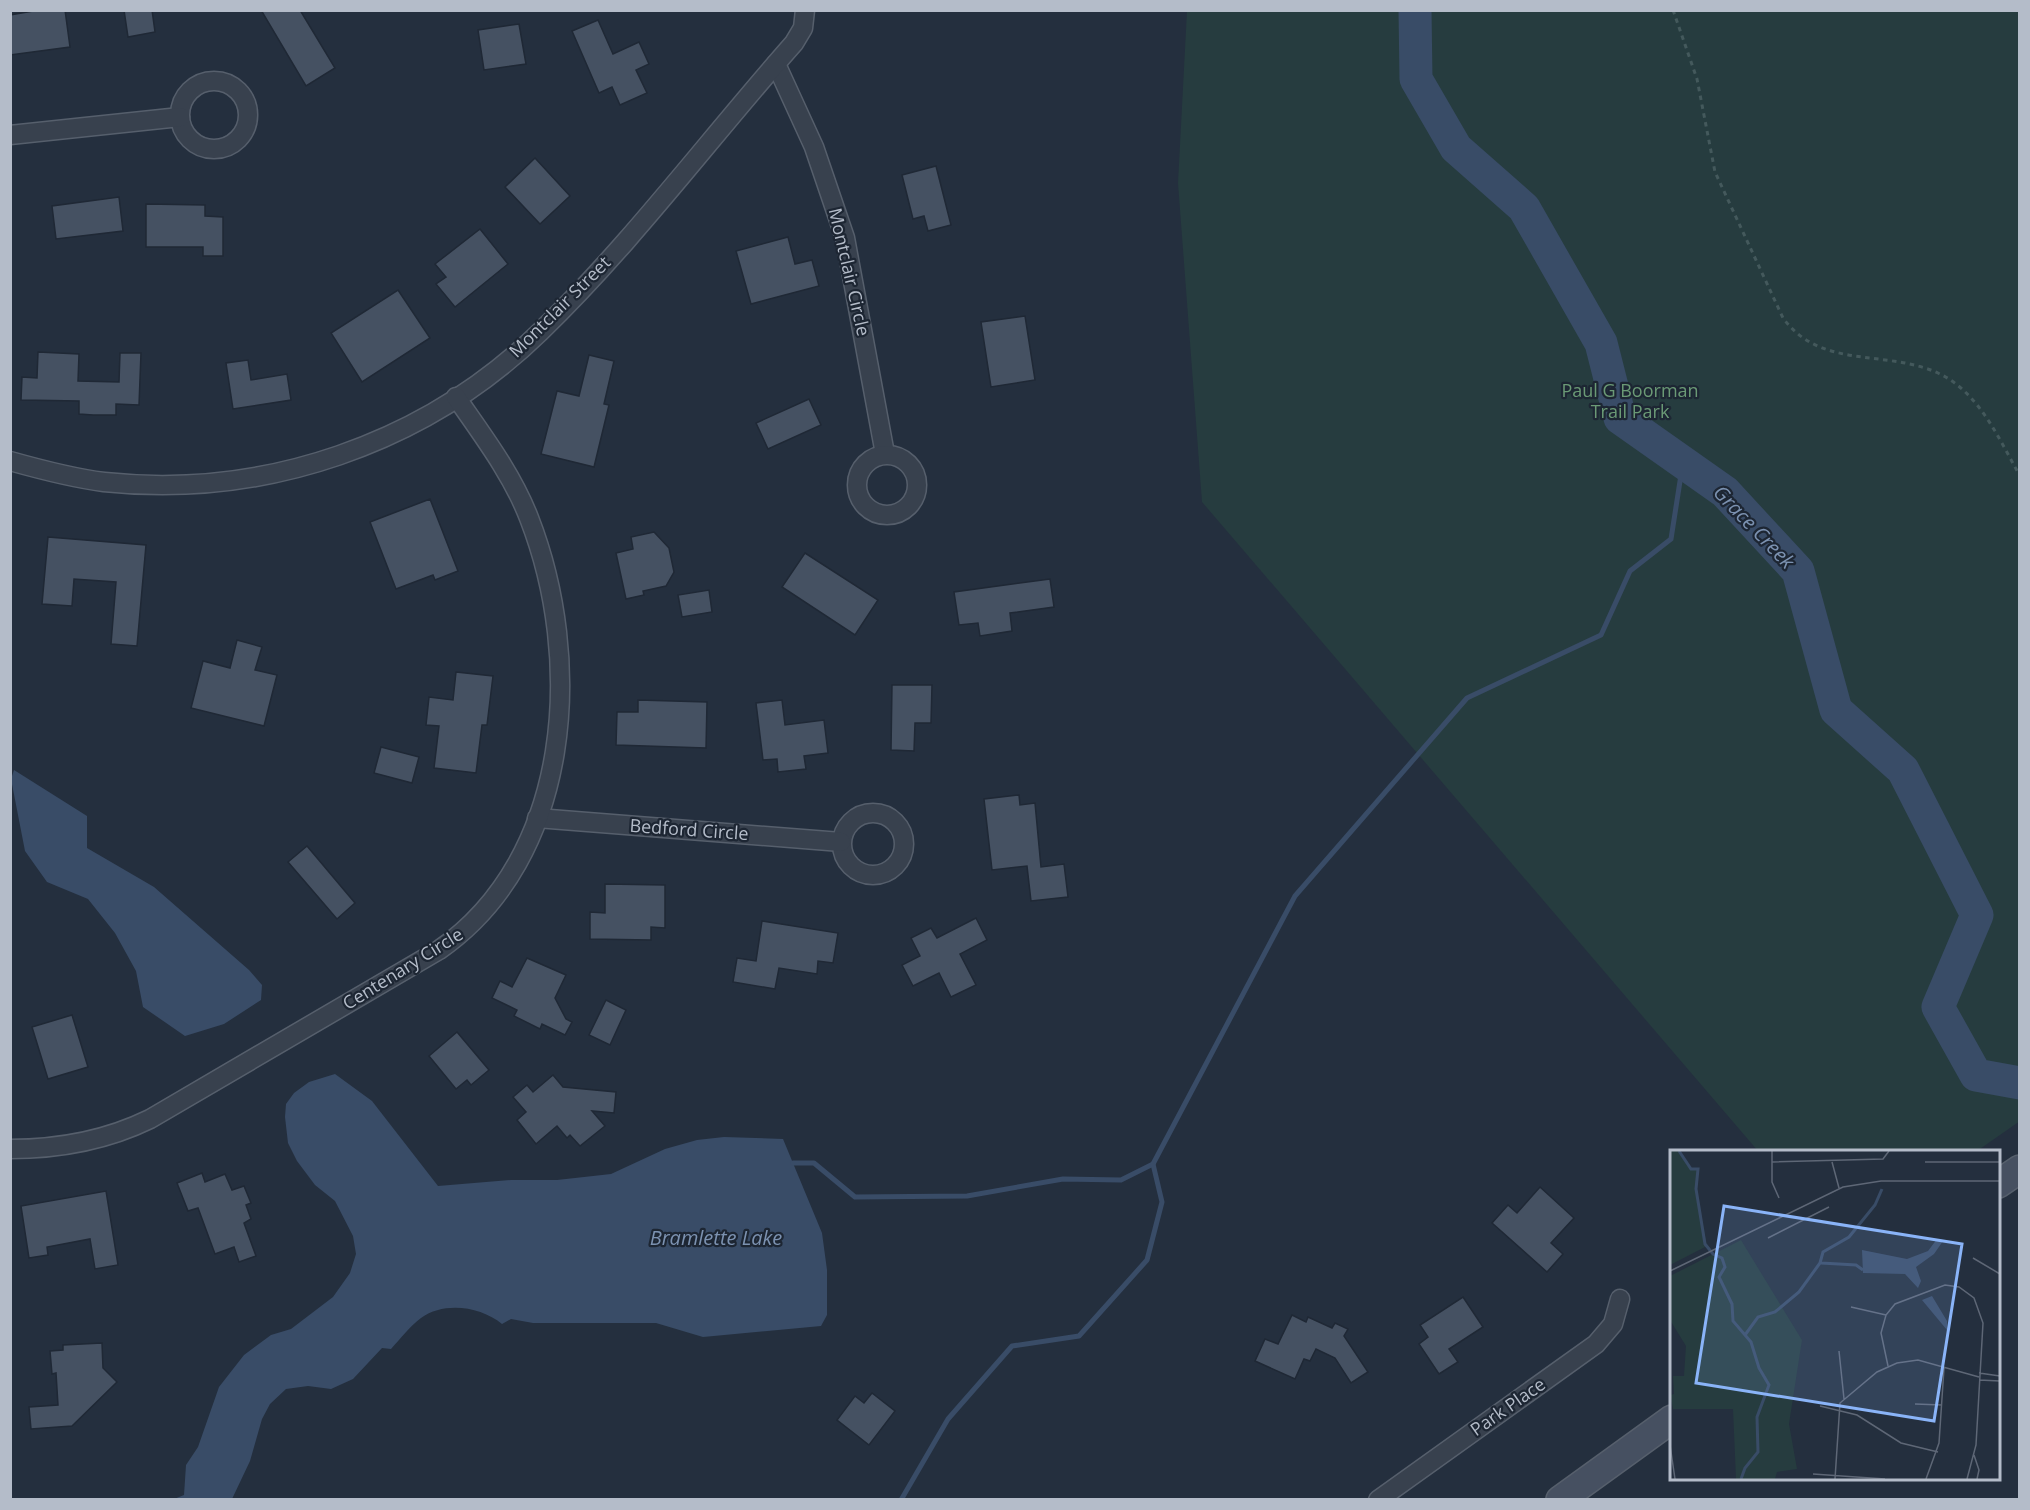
<svg xmlns="http://www.w3.org/2000/svg" width="2030" height="1510" viewBox="0 0 2030 1510" font-family="'Open Sans',sans-serif">
  <style>
    .green { fill: #263c3f }
    .water { fill: #394c67 }
    .lines { fill: none; stroke-linecap: round; stroke-linejoin: round }
    .stream { stroke: #394c67; stroke-width: 5 }
    .river { stroke: #394c67; stroke-width: 33 }
    .building { fill: #455162; stroke: #1f2835; stroke-width: 1.5 }
    .minor-casing { stroke: #565f6c; stroke-width: 21 }
    .secondary-casing { stroke: #565f6c; stroke-width: 30 }
    .path { stroke: #44595c; stroke-width: 3; stroke-dasharray: 4.5 4.5; stroke-linecap: butt }
    .minor { stroke: #38414e; stroke-width: 18 }
    .secondary { stroke: #465061; stroke-width: 27 }
    .labels { text-anchor: middle; stroke-width: 4.5; stroke-linejoin: round; paint-order: stroke }
    .street-label { font-size: 18px; fill: #b4bcc9; stroke: #1d2633 }
    .park-label { font-size: 18px; fill: #6b9a76; stroke: #1d2633 }
    .water-label { font-size: 20px; font-style: italic; fill: #7c92b1; stroke: #1d2633 }
    .inset-river { fill: none; stroke: #394c67; stroke-width: 3 }
    .inset-road { fill: none; stroke: #5e6776; stroke-width: 1.5 }
    .view { fill: #8ab4f8; fill-opacity: 0.15; stroke: #8ab4f8; stroke-width: 3 }
    .inset-edge { fill: none; stroke: #b4bcc9; stroke-width: 3 }
  </style>
  <rect width="100%" height="100%" fill="#242f3e"/>
  <!-- green -->
  <polygon class="green" points="1187,11 2019,11 2020,1121 1977,1151 1758,1151 1202,502 1178,183"/>
  <!-- water -->
  <g class="water">
    <polygon points="14,770 87,816 87,848 154,887 249,970 262,985 261,1000 224,1024 185,1036 143,1007 136,971 115,933 88,899 47,882 25,851 11,779"/>
    <path d="M335,1074L372,1101L438,1186L511,1180H557L611,1174L665,1149L697,1140L724,1137L783,1139L822,1233L827,1270V1315L821,1326L703,1337L656,1323H533L511,1319L502,1324C481,1307 445,1301 421,1318C410,1326 401,1338 391,1349L382,1348L353,1379L331,1389L308,1386L286,1389L270,1404L262,1419L250,1461L232,1499H174L184,1495L186,1465L198,1447L219,1387L244,1355L271,1335L291,1329L333,1297L350,1273L356,1254L353,1236L335,1201L315,1185L297,1161L288,1143L285,1117L286,1104L294,1093L309,1082Z"/>
  </g>
  <g class="lines">
    <!-- stream -->
    <g class="stream">
      <polyline points="793,1163 814,1163 855,1197 967,1196 1063,1179 1121,1180 1153,1164"/>
      <polyline points="901,1500 948,1419 1012,1346 1079,1336 1147,1260 1162,1202 1153,1164 1295,896 1467,698 1601,635 1630,571 1671,539 1683,462"/>
    </g>
    <!-- river -->
    <polyline class="river" points="1415,10 1416,79 1456,148 1524,208 1601,343 1620,418 1725,492 1798,571 1836,710 1903,770 1977,915 1938,1007 1976,1075 2020,1083"/>
  </g>
  <!-- building -->
  <g class="building">
    <polygon points="39,10 65,10 70,47 10,55 10,15"/>
    <polygon points="124,10 152,10 155,32 128,37"/>
    <polygon points="261,10 300,10 335,68 306,86"/>
    <polygon points="598,20 613,54 639,42 649,64 636,70 647,93 620,105 612,87 599,93 572,31"/>
    <polygon points="519,24 526,64 484,70 478,30"/>
    <polygon points="535,158 570,196 540,224 505,187"/>
    <polygon points="936,166 951,225 928,231 924,216 913,219 902,175"/>
    <polygon points="119,197 123,231 56,239 52,206"/>
    <polygon points="146,204 205,205 205,216 223,217 223,256 203,256 203,247 146,247"/>
    <polygon points="480,229 508,264 455,307 436,284 446,277 435,264"/>
    <polygon points="788,237 795,264 812,260 819,286 751,304 736,251"/>
    <polygon points="398,290 430,338 362,382 331,333"/>
    <polygon points="1025,316 1035,380 991,387 981,322"/>
    <polygon points="38,352 79,354 78,381 119,382 120,353 141,353 139,405 116,404 116,415 93,415 79,414 79,401 21,400 22,377 37,378"/>
    <polygon points="589,355 614,361 604,404 609,405 594,467 541,454 557,391 579,396"/>
    <polygon points="248,360 251,380 287,374 291,400 233,409 226,363"/>
    <polygon points="809,399 821,425 768,449 756,423"/>
    <polygon points="430,499 458,571 435,580 433,575 396,589 370,522"/>
    <polygon points="654,532 669,548 674,572 666,586 643,591 644,595 626,599 616,553 633,549 631,537"/>
    <polygon points="48,537 146,545 137,646 111,644 116,582 74,579 72,606 42,604"/>
    <polygon points="805,553 878,600 855,635 782,587"/>
    <polygon points="1050,579 1054,607 1010,613 1012,631 980,636 978,623 959,625 954,592"/>
    <polygon points="709,590 712,612 682,617 678,595"/>
    <polygon points="237,640 262,647 255,670 277,675 264,726 191,708 203,661 230,668"/>
    <polygon points="456,672 493,676 487,725 482,725 476,773 434,768 439,726 426,725 429,697 453,700"/>
    <polygon points="892,685 932,685 931,723 915,723 914,751 891,750"/>
    <polygon points="638,700 707,702 706,748 616,745 617,712 638,712"/>
    <polygon points="782,700 785,725 824,720 828,753 804,756 806,769 778,772 777,759 763,760 756,703"/>
    <polygon points="381,747 419,757 412,783 374,773"/>
    <polygon points="1019,795 1020,805 1035,803 1041,867 1064,864 1068,897 1031,901 1027,866 992,870 984,799"/>
    <polygon points="307,846 355,903 337,919 288,862"/>
    <polygon points="605,884 665,885 665,928 651,927 651,940 590,939 590,912 605,913"/>
    <polygon points="976,918 987,940 960,954 976,985 951,997 939,973 913,986 902,965 920,956 911,938 931,928 937,938"/>
    <polygon points="762,921 838,933 833,963 818,961 817,974 779,968 775,989 733,982 737,958 756,961"/>
    <polygon points="527,958 566,975 555,998 566,1019 572,1022 565,1035 542,1024 540,1029 514,1016 517,1010 492,998 500,981 512,987"/>
    <polygon points="606,1000 626,1010 610,1045 589,1035"/>
    <polygon points="72,1015 88,1067 48,1079 32,1027"/>
    <polygon points="457,1032 489,1070 471,1085 467,1080 456,1089 429,1056"/>
    <polygon points="553,1075 563,1087 616,1092 614,1113 592,1111 605,1126 580,1146 570,1135 567,1138 557,1126 536,1144 517,1120 526,1112 513,1097 527,1085 533,1092"/>
    <polygon points="202,1173 205,1182 225,1174 232,1190 244,1186 251,1203 246,1205 251,1219 244,1223 256,1256 239,1262 234,1247 215,1254 198,1208 188,1211 177,1183"/>
    <polygon points="1540,1187 1574,1218 1551,1243 1563,1254 1547,1272 1492,1223 1508,1205 1517,1213"/>
    <polygon points="106,1191 118,1265 95,1269 90,1239 47,1247 48,1255 29,1258 21,1206"/>
    <polygon points="1463,1297 1483,1327 1449,1349 1458,1362 1439,1374 1419,1344 1428,1337 1420,1325"/>
    <polygon points="1292,1315 1306,1322 1308,1317 1332,1328 1335,1323 1348,1329 1344,1336 1368,1372 1351,1383 1335,1358 1316,1349 1310,1361 1304,1359 1295,1379 1255,1361 1265,1339 1278,1344"/>
    <polygon points="102,1343 103,1368 117,1382 72,1426 31,1429 29,1407 58,1405 56,1373 52,1374 50,1351 63,1350 63,1345"/>
    <polygon points="872,1393 895,1411 869,1445 837,1420 855,1396 864,1403"/>
  </g>
  <g class="lines">
    <!-- minor casing -->
    <g class="minor-casing">
      <g id="minor">
        <polyline points="776,64 814,147 845,238 885,454"/>
        <circle cx="214" cy="115" r="34"/>
        <polyline points="10,135 180,117"/>
        <circle cx="887" cy="485" r="30"/>
        <path d="M10,461C42,470 72,478 104,482C264,499 425,444 540,332C632,243 709,139 794,43L803,28L805,10"/>
        <circle cx="873" cy="844" r="31"/>
        <polyline points="537,818 841,842"/>
        <path d="M10,1149C59,1149 107,1140 150,1119L439,950C573,857 584,659 529,518C512,474 483,436 456,397"/>
        <polyline points="1378,1500 1596,1344 1613,1324 1620,1299"/>
      </g>
    </g>
    <!-- secondary casing -->
    <g class="secondary-casing">
      <g id="secondary">
        <polyline points="1998,1184 2020,1169"/>
        <polyline points="1560,1500 1672,1419"/>
      </g>
    </g>
    <!-- path -->
    <path class="path" d="M1673,10L1697,79L1715,172L1783,318C1821,370 1885,349 1938,373C1979,392 1999,439 2020,476"/>
    <!-- minor -->
    <use href="#minor" class="minor"/>
    <!-- secondary -->
    <use href="#secondary" class="secondary"/>
  </g>
  <g class="labels">
    <!-- street labels -->
    <g class="street-label">
      <text transform="translate(849 272) rotate(77)" y="6">Montclair Circle</text>
      <text transform="translate(560 307) rotate(-45)" y="6">Montclair Street</text>
      <text transform="translate(689 830) rotate(4)" y="6">Bedford Circle</text>
      <text transform="translate(403 969) rotate(-32)" y="6">Centenary Circle</text>
      <text transform="translate(1508 1407) rotate(-35)" y="6">Park Place</text>
    </g>
    <!-- park labels -->
    <g class="park-label">
      <text x="1630" y="397">Paul G Boorman<tspan x="1630" dy="21">Trail Park</tspan></text>
    </g>
    <!-- water labels -->
    <g class="water-label">
      <text transform="translate(1754 527) rotate(46)" y="7">Grace Creek</text>
      <text x="716" y="1245">Bramlette Lake</text>
    </g>
  </g>
  <!-- overview -->
  <g transform="translate(1670 1150)">
    <rect width="330" height="330" fill="#242f3e"/>
    <path d="M0,1H9L21,18L28,19L26,39L37,96L0,115ZM71,90L132,190L119,274L127,319L107,322L105,329H66L63,259H3L0,245L4,244L3,226H14L16,196L0,170V126Z" fill="#263c3f"/>
    <path d="M267,89L273,91L264,104L246,117L251,131L248,138L235,124L193,123L192,100L237,109L258,101ZM262,146L277,171V180L252,150Z" fill="#394c67"/>
    <path class="inset-river" d="M9,1L21,19H28L26,39L35,94L43,104L52,108L55,117L49,127L62,154L63,171L81,192L89,218L99,235L87,267L88,302L75,318L71,329M151,113L186,115L193,120M75,185L88,167L105,162L129,142L150,113L153,102L179,87L205,55L212,39"/>
    <path class="inset-road" d="M102,1V32L109,48M102,12L213,9L219,1M162,12L169,38M255,12H330M98,88L159,57M303,108L330,124M0,121L173,37L211,31H330M181,157L216,165M169,201L174,249M218,216L211,183L216,165L225,154L275,135L289,137L304,148L313,173L306,295L297,329M309,223L330,226M309,230L330,231M245,254L272,255M150,256L187,265L231,293L268,302M0,295L5,329M304,305L309,320L307,329M143,324L215,329M165,329L170,253L207,222L227,213L248,210L309,227M256,329L269,293L274,218"/>
    <path class="view" d="M54,56L292,94L264,271L26,233Z"/>
    <rect width="330" height="330" class="inset-edge"/>
  </g>
  <!-- border -->
  <rect width="2030" height="1510" fill="none" stroke="#b4bcc9" stroke-width="24"/>
</svg>
